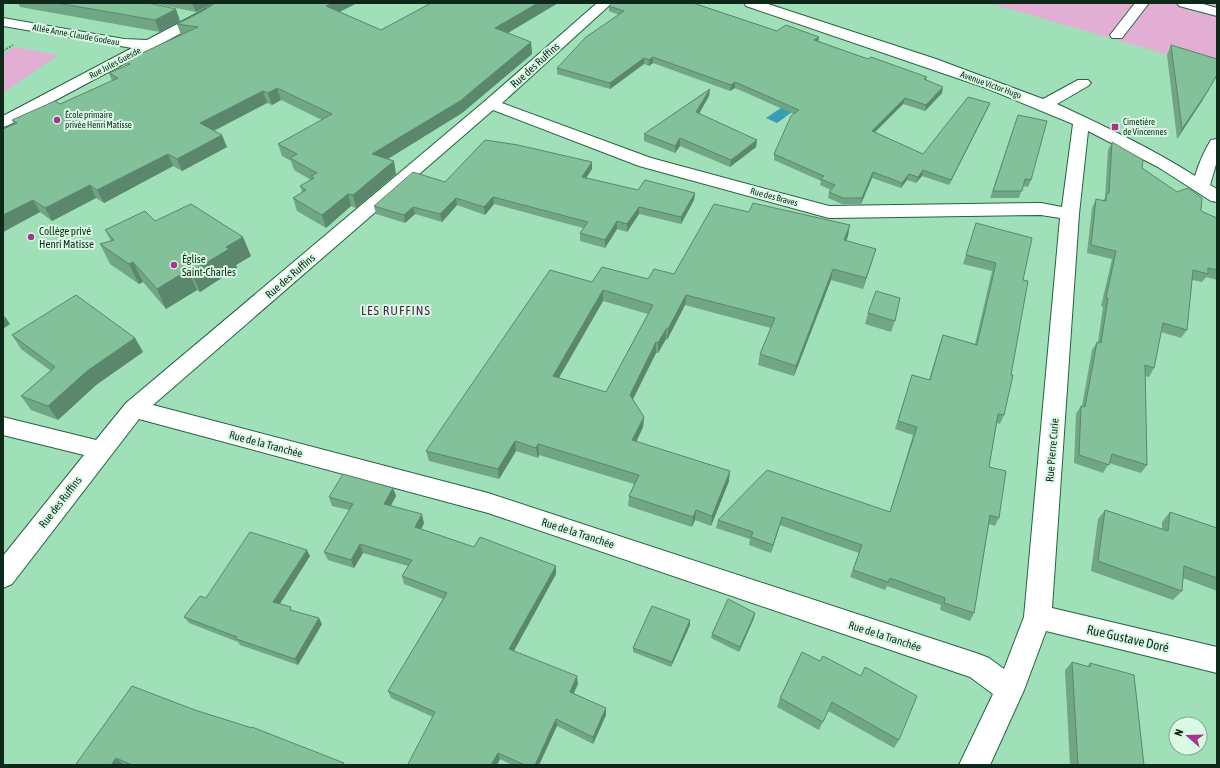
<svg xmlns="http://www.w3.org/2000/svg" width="1220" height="768" viewBox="0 0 1220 768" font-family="'Asap Condensed',sans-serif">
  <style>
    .green { fill: #e3aed4 }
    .water { fill: #399cb4 }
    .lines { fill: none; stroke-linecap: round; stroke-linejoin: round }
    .minor-casing { stroke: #236340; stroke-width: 2 }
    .path { stroke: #5a896d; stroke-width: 2; stroke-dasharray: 2 1.5; stroke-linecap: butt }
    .minor { fill: #fff; fill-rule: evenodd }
    .wall { fill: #70a684; fill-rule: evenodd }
    .shaded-wall { fill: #5b876c }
    .building { fill: #82c19a; stroke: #5b876c; fill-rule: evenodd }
    .poi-dot { fill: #a73590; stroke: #d9f9e4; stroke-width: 1.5 }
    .labels { text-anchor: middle; stroke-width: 4; stroke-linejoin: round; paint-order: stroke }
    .far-street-label { font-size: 9px; fill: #0e291a; stroke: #d9f9e4 }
    .far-poi-label { font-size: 9px; fill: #0e291a; stroke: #d9f9e4; text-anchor: start }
    .street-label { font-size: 11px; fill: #0e291a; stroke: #d9f9e4 }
    .poi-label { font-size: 11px; fill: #0e291a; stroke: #d9f9e4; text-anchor: start }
    .quarter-label { font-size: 13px; letter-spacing: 1px; fill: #551e4a; stroke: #d9f9e4 }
    .near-street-label { font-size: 13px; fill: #0e291a; stroke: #d9f9e4 }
  </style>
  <rect width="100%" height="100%" fill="#9fe0b8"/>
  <!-- green -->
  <g class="green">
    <polygon points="989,3 1217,3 1217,69"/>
    <polygon points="14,47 58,55 3,93 3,54"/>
  </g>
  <!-- water -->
  <polygon class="water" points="781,108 792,112 777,123 766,118"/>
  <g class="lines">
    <!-- minor casing -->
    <g class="minor-casing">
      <g id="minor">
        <polygon points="217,3 234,3 232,6 9,125 3,127 3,116 132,48 3,26 3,18 124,39 147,40"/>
        <path d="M597,3H612L502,103L651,158L829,206L1041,203L1062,207L1073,124L986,88L746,6L744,3H765L936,59L1043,99L1078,80H1088L1091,83L1088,86L1057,104C1104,126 1151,148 1195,176C1199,163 1204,151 1211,140L1217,139V161L1210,185L1217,189V202L1211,201L1158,167L1088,131L1079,214L1052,608L1217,647V673L1046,631L1024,690L990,765H959L993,694L970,677L488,513L139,419L12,584L3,588V556L84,455L3,435V417L96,440L126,403L485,101ZM493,110L639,166L829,218L1041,215L1060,218L1024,617L1004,669L989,658L979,654L488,493L153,405Z"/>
        <polygon points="1135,3 1149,3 1122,38 1112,38 1110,35"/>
        <polygon points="1177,3 1200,3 1217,8 1217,16 1179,6"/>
      </g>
    </g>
    <!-- path -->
    <polyline class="path" points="3,51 13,45"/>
    <!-- minor -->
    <use href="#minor" class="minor"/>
  </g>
  <!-- wall -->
  <g class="wall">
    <polygon points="18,3 148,3 180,21 160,32 20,7"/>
    <polygon points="152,3 214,3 196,12"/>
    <polygon points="215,3 357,3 340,12 381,30 430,4 430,3 558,3 508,33 531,42 532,54 462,113 387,159 396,174 356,208 351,206 326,228 297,211 293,198 302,192 300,186 311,180 294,170 291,161 282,156 278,144 322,120 281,100 272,105 267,103 214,131 227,147 182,171 173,166 104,203 96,198 52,221 40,212 3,232 3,129 14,124 12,120 60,104 112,81 109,73 126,65 125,61 181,35 177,24 201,12"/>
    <polygon points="694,3 777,31 819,37 818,41 868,59 927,77 926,80 942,93 925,111 903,104 875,132 923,154 990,103 988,108 949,185 922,176 916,183 907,180 901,188 872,178 861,204 842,204 828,198 829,192 831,190 820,185 821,181 774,160 774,154 794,114 735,88 730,91 653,63 649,66 644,64 610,89 557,74 557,68 619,15 609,11 609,6"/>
    <polygon points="1171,45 1217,59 1217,76 1202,101 1177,139 1167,55"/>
    <polygon points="710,89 709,96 699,114 757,140 756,147 730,167 680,146 675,153 644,141 644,134"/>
    <polygon points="1018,115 1031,180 1028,187 1023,186 1019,198 990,198"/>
    <polygon points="1112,142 1142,168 1201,211 1217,218 1217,280 1206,277 1202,282 1192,280 1187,330 1181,338 1161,332 1154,368 1149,377 1145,376 1147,465 1141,473 1109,463 1103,473 1074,463 1076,414 1081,406 1082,406 1092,350 1097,342 1098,342 1103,307 1101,306 1112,259 1087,253 1092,208 1096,199 1103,201 1105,197 1108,150"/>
    <polygon points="592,169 586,178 638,190 695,193 694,200 681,224 639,214 627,232 617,229 605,248 580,241 580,233 583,228 494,204 485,215 457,205 442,222 415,214 405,223 376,214 374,206 445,182"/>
    <polygon points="155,221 251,256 236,265 237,268 200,292 197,290 166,309 143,282 139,284 110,264 100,244 111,241 105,230"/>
    <polygon points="976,223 1023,280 1004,415 1000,424 997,423 989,467 999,518 995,526 989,524 974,613 970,621 940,610 941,605 887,586 885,590 850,577 859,553 833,544 780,525 771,553 749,545 750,539 716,528 718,520 890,512 913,435 895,429 912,375 929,380 940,343 943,335 975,344 992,271 963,264"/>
    <path d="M848,236L846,241L876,249L863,289L831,280L794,376L758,365L760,354L771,328L685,305L667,340L666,339L658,353H656L633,399L644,417L643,427L636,442L729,481L711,526L695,520L692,527L628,506L629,496L634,484L539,455L538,458L516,451L499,479L429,461L426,451L592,282L648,279L674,274ZM603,301L648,314L606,392L559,378Z"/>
    <polygon points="868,313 895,321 891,332 865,324"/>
    <polygon points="12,335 135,338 143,352 96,385 58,420 31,410 21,396 51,371 21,349"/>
    <polygon points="393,488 396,496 391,506 424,523 421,529 474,547 556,566 556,574 514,651 578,684 573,693 606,708 606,715 593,744 557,726 539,765 512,765 500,759 497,765 408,765 408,764 433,717 391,698 388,691 443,599 404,584 402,576 408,566 363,553 354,568 328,560 324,552 349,510 332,506 329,497"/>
    <polygon points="1105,510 1162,529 1162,522 1170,512 1217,528 1217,591 1183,578 1182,591 1173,600 1091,571 1098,519"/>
    <polygon points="310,556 280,604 322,624 298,665 240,645 238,642 189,623 184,617 206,598"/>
    <polygon points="755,613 754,618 739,652 711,638 712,634"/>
    <polygon points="690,625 671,667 633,652 633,648"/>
    <polygon points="802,652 899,740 894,748 828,711 819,730 777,707 780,698"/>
    <polygon points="1072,662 1087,667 1090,663 1144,765 1070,765 1065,670"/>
    <polygon points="195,710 345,765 77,765"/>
  </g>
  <!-- shaded-wall -->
  <g class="shaded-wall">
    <polygon points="192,3 214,3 196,12"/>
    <polygon points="332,3 357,3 329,17 326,6"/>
    <polygon points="538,3 558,3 496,40 495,28"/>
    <polygon points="176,9 180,21 160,32 155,20"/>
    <polygon points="819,37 818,43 814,40"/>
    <polygon points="531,42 532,54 462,113 375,167 372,154"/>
    <polygon points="653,57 653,63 649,66 649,60"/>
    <polygon points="644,58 644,64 610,89 610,83"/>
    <polygon points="1217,75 1202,101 1177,139 1182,129"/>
    <polygon points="735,82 735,88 730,91 731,85"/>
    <polygon points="943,87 942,93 925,111 926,105"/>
    <polygon points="277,88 281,100 272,105 268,93"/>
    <polygon points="710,89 709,96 695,120 696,112"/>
    <polygon points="263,91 267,103 205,135 200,123"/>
    <polygon points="905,98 903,104 870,137 872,131"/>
    <polygon points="990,103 988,108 949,185 951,180"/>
    <polygon points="222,135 227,147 182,171 177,159"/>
    <polygon points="680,138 680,146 675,153 675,146"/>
    <polygon points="757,140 756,147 730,167 731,160"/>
    <polygon points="168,154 173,166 104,203 97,190"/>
    <polygon points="394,161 396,174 356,208 353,195"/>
    <polygon points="592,162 592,169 582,184 582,177"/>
    <polygon points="923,170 922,176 916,183 918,177"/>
    <polygon points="873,172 872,178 861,204 862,198"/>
    <polygon points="909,174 907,180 901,188 902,183"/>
    <polygon points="90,185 96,198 52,221 45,208"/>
    <polygon points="695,193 694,200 681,224 681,217"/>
    <polygon points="348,194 351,206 326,228 322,215"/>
    <polygon points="493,197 494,204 485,215 484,207"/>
    <polygon points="456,198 457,205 442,222 440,214"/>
    <polygon points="33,200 40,212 3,232 3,215"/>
    <polygon points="413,207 415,214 405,223 404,215"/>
    <polygon points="639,207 639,214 627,232 627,224"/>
    <polygon points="617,221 617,229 605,248 605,240"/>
    <polygon points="850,225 848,236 842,251 844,240"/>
    <polygon points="243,237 251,256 236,265 237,268 200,292 191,272 226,247"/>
    <polygon points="876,249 873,259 863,289 866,278"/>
    <polygon points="133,262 143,282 139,284 129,264"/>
    <polygon points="833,269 831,280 794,376 796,366"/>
    <polygon points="188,270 197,290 166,309 157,289"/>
    <polygon points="603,290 603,301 554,386 553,376"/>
    <polygon points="686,295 685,305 667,340 668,329"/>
    <polygon points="6,318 10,324 3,329 3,320"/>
    <polygon points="666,329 666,339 658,353 658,343"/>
    <polygon points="135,338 143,352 96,385 58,420 48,406 87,371"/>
    <polygon points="656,342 656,353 630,405 630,395"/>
    <polygon points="644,417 643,427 632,451 632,440"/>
    <polygon points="515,441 516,451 499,479 498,469"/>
    <polygon points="538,444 539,455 538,458 536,448"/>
    <polygon points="730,471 729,481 711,526 712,516"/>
    <polygon points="393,488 396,496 387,512 384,504"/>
    <polygon points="696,510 695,520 692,527 693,517"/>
    <polygon points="422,514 424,523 418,536 415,527"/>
    <polygon points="782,517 780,525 771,553 773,545"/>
    <polygon points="360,544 363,553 354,568 351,560"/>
    <polygon points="307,550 310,556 277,608 273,602"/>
    <polygon points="556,566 556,574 511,656 509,649"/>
    <polygon points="755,613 754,618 739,652 740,647"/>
    <polygon points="319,618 322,624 298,665 295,659"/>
    <polygon points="690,620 690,625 671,667 672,662"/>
    <polygon points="577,676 578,684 571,699 570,692"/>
    <polygon points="606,708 606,715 593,744 593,737"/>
    <polygon points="556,719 557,726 539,765 535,765"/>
    <polygon points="498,753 500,759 497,765 491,765"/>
    <polygon points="116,758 124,765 111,765"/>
  </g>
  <!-- building -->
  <g class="building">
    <polygon points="57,3 148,3 176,9 155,20"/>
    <polygon points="215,3 332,3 326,6 381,30 431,3 538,3 495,28 531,42 460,101 372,154 394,161 353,195 348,194 322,215 293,198 306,190 300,186 314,178 311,176 317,173 290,158 297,154 278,144 332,114 277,88 268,93 263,91 200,123 222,135 177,159 168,154 97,190 90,185 45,208 33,200 3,215 3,129 17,123 12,120 55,101 60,104 118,78 109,73 130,64 125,61 198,27 177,24 201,12"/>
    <polygon points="612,3 693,3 777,31 786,25 819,37 814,40 868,59 871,57 927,77 924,79 943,87 926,105 905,98 872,131 923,154 968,97 990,103 951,180 923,170 918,177 909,174 902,183 873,172 862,198 843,198 829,192 835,185 821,179 824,176 774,154 791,116 799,110 735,82 731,85 653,57 649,60 644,58 610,83 557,68 586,37 624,11 609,6"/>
    <polygon points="1171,45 1217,59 1217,75 1207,92 1182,129"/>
    <polygon points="710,89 696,112 757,140 731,160 680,138 675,146 644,134"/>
    <polygon points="1018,115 1047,121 1031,180 1025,179 1022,191 993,191"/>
    <polygon points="485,140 518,145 592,162 582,177 638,190 645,180 695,193 681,217 639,207 627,224 617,221 605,240 580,233 588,222 493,197 484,207 456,198 440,214 413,207 404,215 374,206 413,172 445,182"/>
    <polygon points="1112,142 1143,160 1142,168 1177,192 1188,188 1202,198 1201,211 1217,218 1217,270 1208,268 1208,274 1193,270 1187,330 1163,323 1154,368 1145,365 1147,465 1112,454 1109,465 1079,455 1081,406 1085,407 1097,342 1101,343 1108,298 1106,298 1116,251 1091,245 1096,199 1106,201 1107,193 1109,193"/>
    <path d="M753,203L850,225L844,240L876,249L866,278L833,269L796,366L760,354L775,318L686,295L668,329H666L658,343L656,342L630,395L644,417L632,440L730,471L712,516L696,510L693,517L629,496L639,475L538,444L536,448L515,441L498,469L426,451L550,270L592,282L602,267L648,279L654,269L674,274L714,204L749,212ZM603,290L653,305L606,392L553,376Z"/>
    <polygon points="191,204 243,237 226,247 229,249 191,272 188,270 157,289 133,262 129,264 100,244 114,240 105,230 145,211 155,221"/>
    <polygon points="976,223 1032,238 1023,280 1028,281 1011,375 1013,375 1004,415 998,414 989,467 1006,471 999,518 990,515 974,613 944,603 945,598 890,578 888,582 853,570 862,545 836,536 782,517 773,545 751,537 753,532 718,520 767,470 890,512 917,427 898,421 912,375 930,380 943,335 977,345 996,263 966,255"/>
    <polygon points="876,291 900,298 895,321 868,313"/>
    <polygon points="76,295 135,338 87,371 48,406 21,396 55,367 12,335"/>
    <polygon points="3,316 6,318 3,320"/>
    <polygon points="343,474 393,488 384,504 422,514 415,527 474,547 480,537 556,566 509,649 577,676 570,692 606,708 593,737 556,719 535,765 525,765 498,753 491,765 410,765 408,764 435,712 388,691 447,593 402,576 412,560 360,544 351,560 324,552 353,504 329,497"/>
    <polygon points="1105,510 1168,531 1170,512 1217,528 1217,578 1184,566 1182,591 1098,561"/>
    <polygon points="250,532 307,550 273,602 291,607 290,610 319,618 295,659 236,639 237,637 184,617 200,596 206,598"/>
    <polygon points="728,599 755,613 740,647 712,634"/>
    <polygon points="652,606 690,620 672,662 633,648"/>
    <polygon points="802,652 820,661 823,656 861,676 865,667 917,696 899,740 832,702 823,722 780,698"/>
    <polygon points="1072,662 1090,667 1090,663 1134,675 1144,765 1078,765"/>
    <polygon points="132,686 195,710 252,728 252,727 344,763 343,765 132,765 116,758 111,765 77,765 76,764"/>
  </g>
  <!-- markers -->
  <g class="poi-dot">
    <circle cx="57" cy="120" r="4"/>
    <rect x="1111" y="123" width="8" height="8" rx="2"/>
    <circle cx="31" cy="237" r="4"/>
    <circle cx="174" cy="265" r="4"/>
  </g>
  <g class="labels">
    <!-- far-street labels -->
    <g class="far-street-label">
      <text transform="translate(76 35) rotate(10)" y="3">Allée Anne-Claude Godeau</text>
      <text transform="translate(115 63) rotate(-28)" y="3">Rue Jules Guesde</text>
      <text transform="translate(991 85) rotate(20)" y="3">Avenue Victor Hugo</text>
      <text transform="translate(774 197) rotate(15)" y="3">Rue des Braves</text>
    </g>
    <!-- far-poi labels -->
    <g class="far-poi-label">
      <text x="65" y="118">École primaire<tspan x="65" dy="10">privée Henri Matisse</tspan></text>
      <text x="1123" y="125">Cimetière<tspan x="1123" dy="10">de Vincennes</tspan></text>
    </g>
    <!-- street labels -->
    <g class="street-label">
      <text transform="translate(535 65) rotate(-42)" y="4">Rue des Ruffins</text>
      <text transform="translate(290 276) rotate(-41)" y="4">Rue des Ruffins</text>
      <text transform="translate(266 444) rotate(15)" y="4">Rue de la Tranchée</text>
      <text transform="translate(1052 450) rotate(-85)" y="4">Rue Pierre Curie</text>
      <text transform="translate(60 502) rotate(-52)" y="4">Rue des Ruffins</text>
      <text transform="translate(578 533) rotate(18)" y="4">Rue de la Tranchée</text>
      <text transform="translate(885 636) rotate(18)" y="4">Rue de la Tranchée</text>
    </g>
    <!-- poi labels -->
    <g class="poi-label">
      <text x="39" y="235">Collège privé<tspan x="39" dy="13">Henri Matisse</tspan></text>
      <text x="182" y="263">Église<tspan x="182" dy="13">Saint-Charles</tspan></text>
    </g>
    <!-- quarter labels -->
    <g class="quarter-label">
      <text x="396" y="315">LES RUFFINS</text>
    </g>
    <!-- near-street labels -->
    <g class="near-street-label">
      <text transform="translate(1128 638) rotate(13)" y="5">Rue Gustave Doré</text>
    </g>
  </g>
  <!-- border -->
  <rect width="1220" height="768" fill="none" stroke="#0e291a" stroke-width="8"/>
  <!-- north arrow -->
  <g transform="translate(1188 736) rotate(290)"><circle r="19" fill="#d9f9e4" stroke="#88a693"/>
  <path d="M0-3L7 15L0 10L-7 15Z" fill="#a73590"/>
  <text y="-6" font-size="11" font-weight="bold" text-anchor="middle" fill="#0e291a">N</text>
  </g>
</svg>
